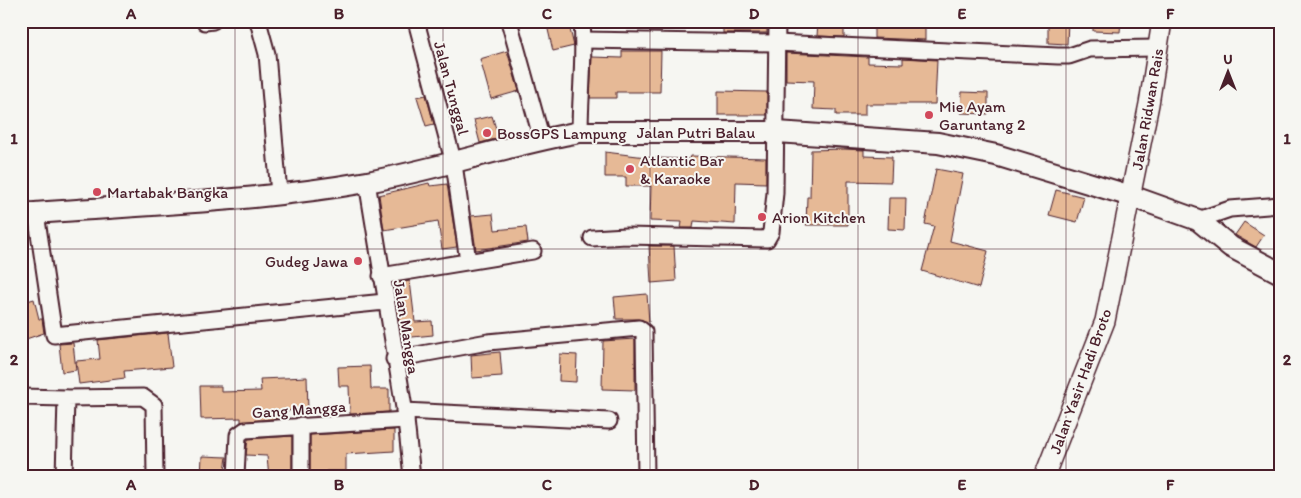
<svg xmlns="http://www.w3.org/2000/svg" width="1301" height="498" viewBox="0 0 1301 498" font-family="Itim,sans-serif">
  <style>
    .building { fill: #e6b996; stroke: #4a1f2b }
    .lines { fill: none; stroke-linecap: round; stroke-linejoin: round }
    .minor-casing { stroke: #4a1f2b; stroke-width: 19 }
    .tertiary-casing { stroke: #4a1f2b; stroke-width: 22 }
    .secondary-casing { stroke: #4a1f2b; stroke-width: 24 }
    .minor { stroke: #f6f6f2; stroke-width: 15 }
    .tertiary { stroke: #f6f6f2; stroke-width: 19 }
    .secondary { stroke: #f6f6f2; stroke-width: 20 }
    .grid { fill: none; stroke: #4a1f2b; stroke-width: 1; stroke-opacity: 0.55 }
    .poi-dot { fill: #d1495b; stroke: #f6f6f2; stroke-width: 2 }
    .labels { text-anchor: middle; stroke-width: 4; stroke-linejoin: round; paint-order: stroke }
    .street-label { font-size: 16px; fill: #4a1f2b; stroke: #f6f6f2 }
    .poi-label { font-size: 16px; fill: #4a1f2b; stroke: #f6f6f2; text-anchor: start }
    .neatline { fill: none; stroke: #4a1f2b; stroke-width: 2 }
    .grid-label { font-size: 16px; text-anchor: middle; font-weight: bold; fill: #4a1f2b }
  </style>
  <rect width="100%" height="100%" fill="#f6f6f2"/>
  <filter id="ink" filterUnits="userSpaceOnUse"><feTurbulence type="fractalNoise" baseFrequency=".02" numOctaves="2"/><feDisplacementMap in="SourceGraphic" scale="10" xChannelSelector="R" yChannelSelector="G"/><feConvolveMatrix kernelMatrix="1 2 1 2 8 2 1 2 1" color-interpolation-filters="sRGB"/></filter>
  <g filter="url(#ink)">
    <!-- building -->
    <g class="building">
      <polygon points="546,21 568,21 574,46 553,51"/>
      <rect x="723" y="21" width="44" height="12"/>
      <polygon points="818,21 844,21 844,37 817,36"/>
      <polygon points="874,21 925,21 925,40 874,38"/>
      <polygon points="1048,21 1068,21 1067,44 1048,43"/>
      <polygon points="1093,21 1121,21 1120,32 1093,31"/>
      <polygon points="507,51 519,91 491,99 480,59"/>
      <polygon points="622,51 661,51 660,92 616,92 616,98 590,98 592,57 622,58"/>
      <polygon points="786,53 868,57 868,63 903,64 903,58 937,60 935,104 865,104 865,115 836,115 836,110 813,109 814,81 786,80"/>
      <polygon points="718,91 767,92 767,115 718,115"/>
      <polygon points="962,92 988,93 988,114 961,113"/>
      <polygon points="426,95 434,124 426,126 417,97"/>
      <polygon points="492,116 499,138 480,143 474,120"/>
      <polygon points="844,149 864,150 864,156 892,157 891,182 848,181 848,225 806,225 807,197 810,197 811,150"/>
      <polygon points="605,152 654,158 690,159 691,156 766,158 766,183 736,182 735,224 694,221 693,228 681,228 682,222 650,221 651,186 626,186 626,177 605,177"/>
      <polygon points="936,169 963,174 950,241 988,251 979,288 922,271 934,226 925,224"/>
      <polygon points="429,183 430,186 447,184 457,247 442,249 438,221 384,230 379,195"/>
      <polygon points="1056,190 1084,197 1077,222 1049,215"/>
      <polygon points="889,198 906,198 905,230 888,229"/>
      <polygon points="493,214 495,230 526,227 528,242 476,250 471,216"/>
      <polygon points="1244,222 1264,235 1256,247 1235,235"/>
      <polygon points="649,246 674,246 676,281 651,283"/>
      <polygon points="410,281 415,322 432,321 433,335 402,338 393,284"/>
      <polygon points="647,294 649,322 638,319 616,319 614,297"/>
      <polygon points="34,299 39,319 42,319 44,333 26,339 21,324 21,303"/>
      <polygon points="168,333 172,367 124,371 125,378 79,384 76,361 100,359 98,340"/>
      <polygon points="635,339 635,390 602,389 603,341"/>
      <polygon points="73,343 76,370 62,372 59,344"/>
      <polygon points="500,352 502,376 472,378 471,355"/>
      <polygon points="560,354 577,355 576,382 559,381"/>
      <polygon points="370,366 371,389 389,389 389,412 350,414 349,386 339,386 338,367"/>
      <polygon points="307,377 308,410 282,411 282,418 241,422 241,418 201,419 200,386 221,386 221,392 261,391 260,379"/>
      <polygon points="394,430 394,451 346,454 346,471 326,471 326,476 310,476 310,435"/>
      <polygon points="292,436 292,477 269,477 267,456 246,455 248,439"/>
      <polygon points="202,456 227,457 224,477 201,477"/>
    </g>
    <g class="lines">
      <!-- minor casing -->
      <g class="minor-casing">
        <g id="minor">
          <polyline points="258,21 267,54 279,194"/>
          <polyline points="416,21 454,164 468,261"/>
          <polyline points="509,21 542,140"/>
          <polyline points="205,22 213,21"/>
          <polyline points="583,40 776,43 1058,56 1069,56 1090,49 1157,48"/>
          <path d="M580,132C580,95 585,58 582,21"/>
          <polyline points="367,182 406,420 412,477"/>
          <polyline points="36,213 54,335 385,302"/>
          <polyline points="1198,220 1230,209 1280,205"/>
          <polyline points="592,238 626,236 767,239 771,232 775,193 777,21"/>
          <polyline points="381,276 533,251"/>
          <polyline points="394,359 488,342 639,328 644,332 646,477"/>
          <polyline points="21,397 66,398"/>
          <polyline points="404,411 609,421"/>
          <polyline points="301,425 301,477"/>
          <polyline points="64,477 66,398 143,397 154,405 155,477"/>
          <polyline points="236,477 238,435 245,430 406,420"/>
        </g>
      </g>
      <!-- tertiary casing -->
      <g class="tertiary-casing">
        <polyline id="tertiary" points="1044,477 1105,321 1149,104 1162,21"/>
      </g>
      <!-- secondary casing -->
      <g class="secondary-casing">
        <path id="secondary" d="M21,214C136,205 253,202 367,182C439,169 508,145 580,132H777L938,143L996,155L1131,196L1198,220L1231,247L1280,273"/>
      </g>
      <!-- minor -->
      <use href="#minor" class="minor"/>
      <!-- tertiary -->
      <use href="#tertiary" class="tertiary"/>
      <!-- secondary -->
      <use href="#secondary" class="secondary"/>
    </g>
  </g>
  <!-- grid -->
  <path class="grid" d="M235,21V477M443,21V477M650,21V477M858,21V477M1066,21V477M21,249H1280"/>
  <!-- markers -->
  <g class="poi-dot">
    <circle cx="929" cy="115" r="5"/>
    <circle cx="487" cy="133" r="5"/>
    <circle cx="630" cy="169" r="5"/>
    <circle cx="97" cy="192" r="5"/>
    <circle cx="762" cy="217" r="5"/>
    <circle cx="358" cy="261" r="5"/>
  </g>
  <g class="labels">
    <!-- street labels -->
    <g class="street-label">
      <text transform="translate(452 88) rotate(75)" y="6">Jalan Tunggal</text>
      <text transform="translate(1147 109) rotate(-80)" y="6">Jalan Ridwan Rais</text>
      <text x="696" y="138">Jalan Putri Balau</text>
      <text transform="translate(407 327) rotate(81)" y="6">Jalan Mangga</text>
      <text transform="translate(1080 381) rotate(-70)" y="6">Jalan Yasir Hadi Broto</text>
      <text transform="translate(299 409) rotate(-4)" y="6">Gang Mangga</text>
    </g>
    <!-- poi labels -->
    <g class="poi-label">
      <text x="939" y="112">Mie Ayam<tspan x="939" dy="18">Garuntang 2</tspan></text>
      <text x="497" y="139">BossGPS Lampung</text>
      <text x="640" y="166">Atlantic Bar<tspan x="640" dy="18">&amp; Karaoke</tspan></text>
      <text x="107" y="198">Martabak Bangka</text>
      <text x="772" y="223">Arion Kitchen</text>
      <text x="348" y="267" text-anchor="end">Gudeg Jawa</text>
    </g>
  </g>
  <!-- margin -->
  <rect width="1301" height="498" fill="none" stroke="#f6f6f2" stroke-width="55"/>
  <!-- north arrow -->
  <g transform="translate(1228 72)" stroke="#f6f6f2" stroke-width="4" paint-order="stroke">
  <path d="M0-4L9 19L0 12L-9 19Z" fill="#4a1f2b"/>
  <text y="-8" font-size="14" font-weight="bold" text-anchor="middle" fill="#4a1f2b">U</text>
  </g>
  <rect x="28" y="28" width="1246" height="442" class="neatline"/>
  <g class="grid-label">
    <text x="131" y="19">A</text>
    <text x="339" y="19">B</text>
    <text x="547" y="19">C</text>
    <text x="754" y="19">D</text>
    <text x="962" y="19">E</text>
    <text x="1170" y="19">F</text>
    <text x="14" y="144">1</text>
    <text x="1287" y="144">1</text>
    <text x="14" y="365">2</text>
    <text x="1287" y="365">2</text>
    <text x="131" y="490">A</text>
    <text x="339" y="490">B</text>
    <text x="547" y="490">C</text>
    <text x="754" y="490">D</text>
    <text x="962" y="490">E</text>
    <text x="1170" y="490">F</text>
  </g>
</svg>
